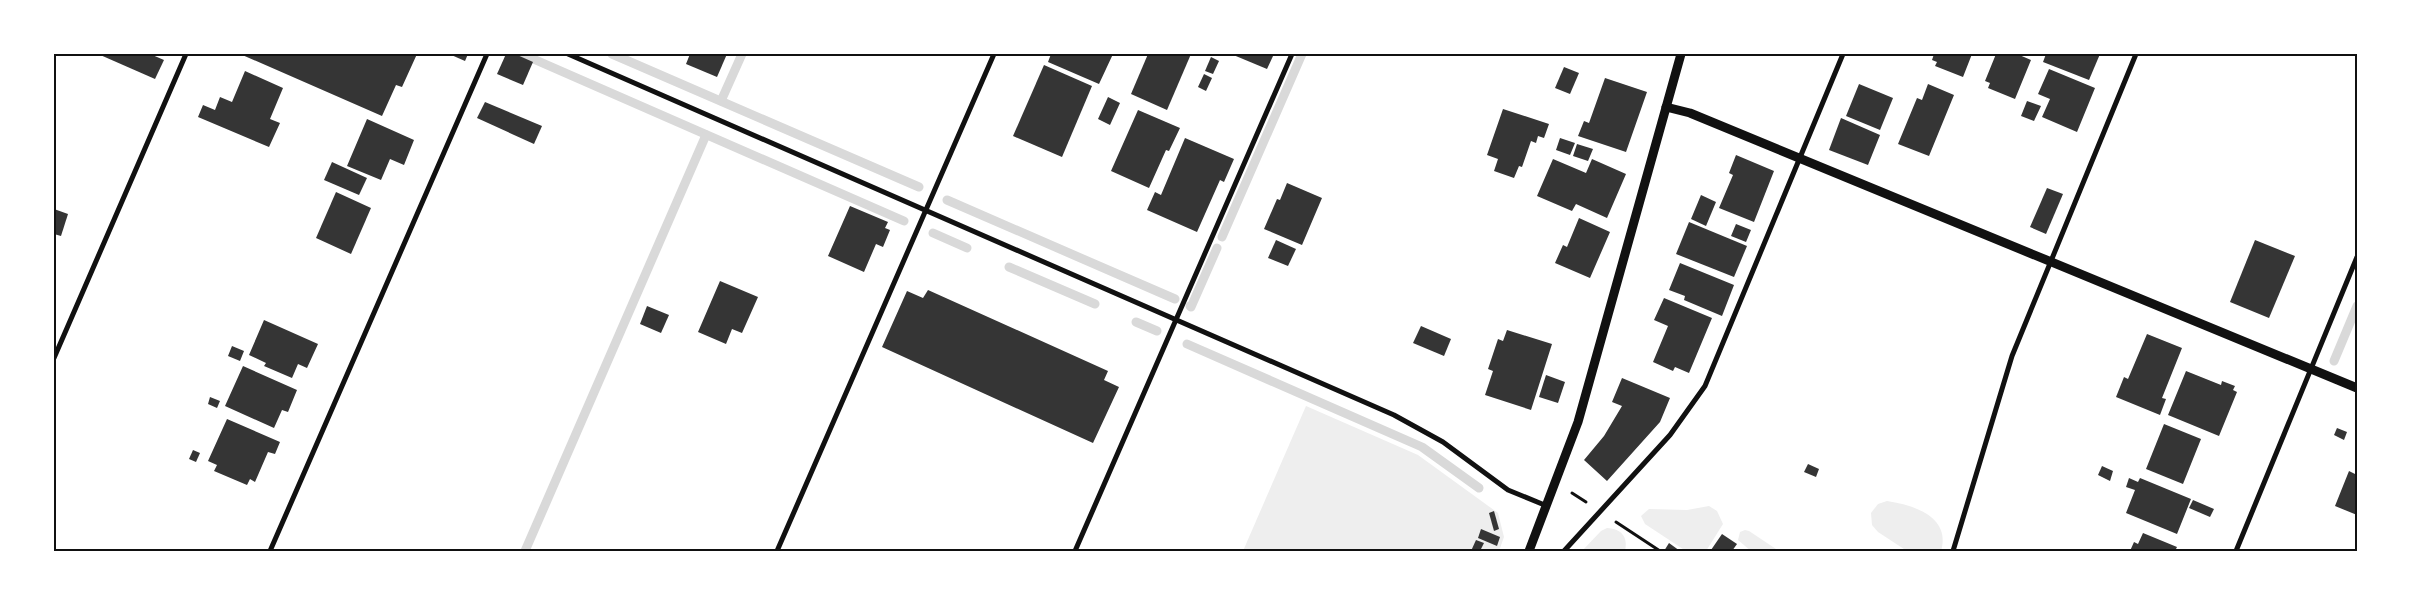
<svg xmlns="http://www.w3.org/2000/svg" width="2411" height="605" viewBox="0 0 2411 605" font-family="Jost,sans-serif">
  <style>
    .green { fill: #eee }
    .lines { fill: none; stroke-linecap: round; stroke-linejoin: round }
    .stream { stroke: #d9d9d9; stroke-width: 9 }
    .building { fill: #353535 }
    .path { stroke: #111; stroke-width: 3 }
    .minor { stroke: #111; stroke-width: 5 }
    .tertiary { stroke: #111; stroke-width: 9 }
    .neatline { fill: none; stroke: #111; stroke-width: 2 }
  </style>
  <rect width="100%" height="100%" fill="#fff"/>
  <!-- green -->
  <g class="green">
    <polygon points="1306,406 1418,455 1498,513 1504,537 1499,551 1243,551"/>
    <path d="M1887,501C1914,505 1951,517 1941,551H1907L1878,532L1872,525L1871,513L1878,504Z"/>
    <polygon points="1709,506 1717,511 1723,524 1706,551 1686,551 1645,524 1641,516 1649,509 1687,510"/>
    <path d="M1607,528C1622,529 1628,537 1625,551H1582L1601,531Z"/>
    <polygon points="1745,530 1749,531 1779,551 1751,551 1738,540 1740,532"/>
  </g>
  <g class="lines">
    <!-- stream -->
    <g class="stream">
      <polyline points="522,54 904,221"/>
      <polyline points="612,54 919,187"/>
      <polyline points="721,101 742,54"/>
      <polyline points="947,200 1175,299"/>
      <polyline points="933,233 967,248"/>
      <polyline points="1222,237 1302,54"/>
      <polyline points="1009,267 1095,304"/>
      <polyline points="1190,306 1191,307 1217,248"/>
      <polyline points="1136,322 1157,331"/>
      <polyline points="1187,344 1422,447 1479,488"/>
      <polyline points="2334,361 2357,306"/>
      <polyline points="525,551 706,135"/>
    </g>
  </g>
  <!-- building -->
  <g class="building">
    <polygon points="98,54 150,54 164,60 155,79"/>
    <polygon points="240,54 417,54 402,87 396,85 382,116"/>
    <polygon points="449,54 468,54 465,61"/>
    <polygon points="506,54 515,54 533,62 523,85 497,74"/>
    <polygon points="690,54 727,54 717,77 686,64"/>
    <polygon points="1051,54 1113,54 1099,84 1048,62"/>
    <polygon points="1148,54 1191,54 1167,110 1131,94"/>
    <polygon points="1231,54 1274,54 1267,69"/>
    <polygon points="1934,54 1972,54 1963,77 1935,66 1937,62 1932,60"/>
    <polygon points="1996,54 2017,54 2031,60 2015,99 1988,88 1990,83 1985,81"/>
    <polygon points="2046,54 2100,54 2089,80 2043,62"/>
    <polygon points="1211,57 1219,61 1213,74 1205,71"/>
    <polygon points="1044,65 1092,86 1062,157 1013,136"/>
    <polygon points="1564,67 1579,73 1570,94 1555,88"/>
    <polygon points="2049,69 2095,88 2077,132 2042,117 2050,99 2038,94"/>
    <polygon points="245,71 283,88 270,119 280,123 269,147 198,117 203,105 215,110 220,97 232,102"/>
    <polygon points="1204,74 1212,78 1206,91 1198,87"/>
    <polygon points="1605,78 1647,92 1626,152 1578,136 1584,121 1589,123"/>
    <polygon points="1859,84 1893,98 1880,130 1846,116"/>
    <polygon points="1928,84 1954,95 1929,156 1898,144 1917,98 1922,100"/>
    <polygon points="1108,97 1120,103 1110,125 1098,119"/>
    <polygon points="2027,101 2041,106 2034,121 2021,116"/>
    <polygon points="485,102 542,126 534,144 477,118"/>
    <polygon points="1503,109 1549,124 1544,138 1538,136 1536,143 1531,141 1522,167 1519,166 1514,178 1494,171 1498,159 1487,155"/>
    <polygon points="1138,110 1180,128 1169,151 1166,150 1149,188 1111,171"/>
    <polygon points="1841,118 1880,135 1868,165 1829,150"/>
    <polygon points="367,119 414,140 404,165 390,159 381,180 347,166"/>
    <polygon points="1185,138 1234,159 1224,182 1220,180 1197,232 1147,210 1155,192 1161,195"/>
    <polygon points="1560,138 1575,143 1570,155 1556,150"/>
    <polygon points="1577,144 1593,149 1588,161 1573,156"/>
    <polygon points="1736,155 1774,171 1754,222 1719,208 1733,175 1729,173"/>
    <polygon points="1553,159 1586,173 1592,159 1626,174 1607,218 1576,204 1572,211 1537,196"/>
    <polygon points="332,162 367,178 359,195 324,180"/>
    <polygon points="1287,183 1322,198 1302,245 1264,229 1277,199 1280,200"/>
    <polygon points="2047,188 2063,194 2046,234 2030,227"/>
    <polygon points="336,192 371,208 351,254 316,238"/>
    <polygon points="1701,195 1716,202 1706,226 1691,219"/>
    <polygon points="850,206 888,222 885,228 890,230 883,247 876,244 864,272 828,256"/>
    <polygon points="54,209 68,214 61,236 54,234"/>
    <polygon points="1579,218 1610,232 1590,278 1555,263 1563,245 1567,247"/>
    <polygon points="1689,222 1747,246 1734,277 1676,254"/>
    <polygon points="1736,224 1751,230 1746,242 1731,236"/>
    <polygon points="1276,240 1296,249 1288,266 1268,258"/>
    <polygon points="2255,240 2295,256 2269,318 2230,302"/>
    <polygon points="1680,263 1734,285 1722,316 1684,300 1685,296 1669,290"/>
    <polygon points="720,281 758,297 742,333 732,329 726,344 698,332"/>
    <polygon points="928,290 1108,371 1104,380 1119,387 1093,443 882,347 907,291 923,298"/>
    <polygon points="1664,298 1712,318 1689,373 1675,367 1673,371 1653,362 1668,326 1654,320"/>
    <polygon points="647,306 669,315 661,333 640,324"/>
    <polygon points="264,320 318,344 307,368 298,364 292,378 264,366 266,363 249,355"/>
    <polygon points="1421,326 1451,339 1444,356 1413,343"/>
    <polygon points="1507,330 1552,344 1531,410 1485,395 1493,371 1488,369 1498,339 1503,341"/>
    <polygon points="2147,334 2182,348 2162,398 2166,399 2160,415 2116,397 2124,377 2128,379"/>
    <polygon points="232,346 244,351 240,361 228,356"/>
    <polygon points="243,366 297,390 288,412 282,410 274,428 225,406"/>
    <polygon points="2186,371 2221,385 2222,381 2235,386 2233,390 2237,392 2219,436 2168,415"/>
    <polygon points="1546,375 1565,382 1558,403 1539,397"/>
    <polygon points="1622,378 1670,398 1660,422 1607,481 1584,460 1604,436 1622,406 1612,402"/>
    <polygon points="210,397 220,401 217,408 208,404"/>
    <polygon points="227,419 280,442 275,454 268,452 255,482 250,479 247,485 214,471 217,465 208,461"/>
    <polygon points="2164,424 2201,439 2183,484 2146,469"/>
    <polygon points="2337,428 2347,432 2344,440 2334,435"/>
    <polygon points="193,450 200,453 196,462 189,459"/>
    <polygon points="1808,464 1819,469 1816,477 1804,472"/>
    <polygon points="2102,466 2113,471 2110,481 2098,475"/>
    <polygon points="2349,471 2357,475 2357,515 2335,506"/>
    <polygon points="2129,478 2138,482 2140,478 2191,499 2177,534 2126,513 2135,490 2126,487"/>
    <polygon points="2193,500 2214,509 2210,517 2189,508"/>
    <polygon points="1494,511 1499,529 1494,531 1489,513"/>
    <polygon points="1481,529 1500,537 1497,546 1478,538"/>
    <polygon points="2143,533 2177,547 2175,551 2130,551 2134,542 2138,544"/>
    <polygon points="1722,534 1737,544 1732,551 1711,550"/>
    <polygon points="1476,540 1484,543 1480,551 1471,551"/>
    <polygon points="1669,543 1680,551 1664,551"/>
  </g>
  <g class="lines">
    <!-- path -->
    <g class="path">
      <polyline points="1572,493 1586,502"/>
      <polyline points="1616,522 1660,551"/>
    </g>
    <!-- minor -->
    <g class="minor">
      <polyline points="568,54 1394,415 1443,442 1508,490 1547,506"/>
      <polyline points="54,358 186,54"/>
      <polyline points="270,551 487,54"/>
      <polyline points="777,551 994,54"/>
      <polyline points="1075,551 1292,54"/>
      <polyline points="1564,551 1670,435 1705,386 1843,54"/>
      <polyline points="1953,551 2012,356 2136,54"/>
      <polyline points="2236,551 2357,257"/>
    </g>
    <!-- tertiary -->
    <g class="tertiary">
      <polyline points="1666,107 1690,113 2357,388"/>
      <polyline points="1529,551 1578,422 1681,54"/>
    </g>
  </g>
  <!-- border -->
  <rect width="2411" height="605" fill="none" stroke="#ffffff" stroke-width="110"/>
  <rect x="55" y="55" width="2301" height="495" class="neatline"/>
</svg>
